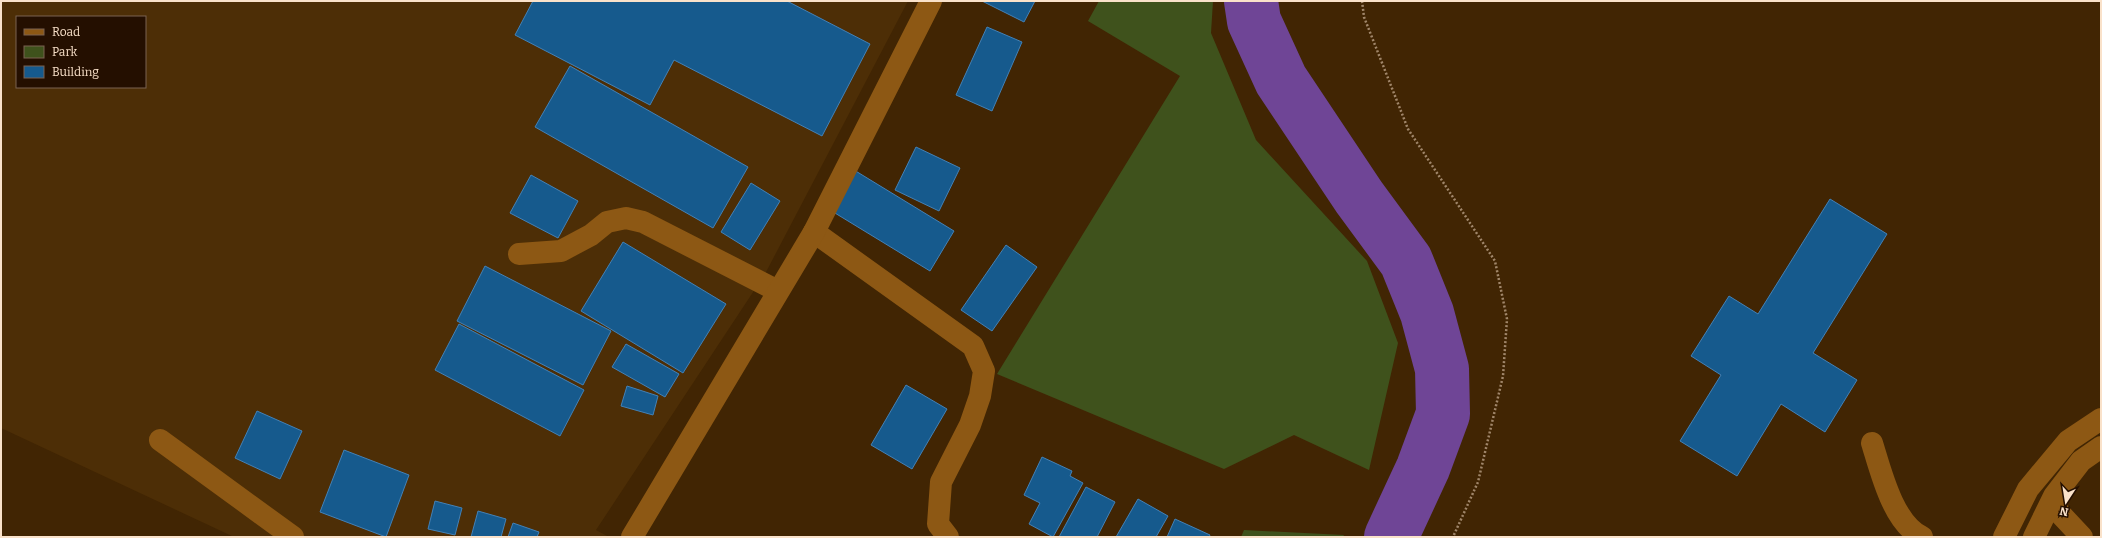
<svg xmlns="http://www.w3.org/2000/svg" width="2102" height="538" viewBox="0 0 2102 538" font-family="Bitter,serif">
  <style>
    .built { fill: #4d2e06; fill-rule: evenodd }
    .green { fill: #3f521c }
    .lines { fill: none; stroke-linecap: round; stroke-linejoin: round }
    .river { stroke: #6f4596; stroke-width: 54 }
    .building { fill: #165a8d; stroke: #4381b6 }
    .path { stroke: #a0866a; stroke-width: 2.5; stroke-dasharray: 2 2; stroke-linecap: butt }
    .minor { stroke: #8d5814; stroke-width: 22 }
  </style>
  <rect width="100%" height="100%" fill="#412503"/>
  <!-- built -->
  <path class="built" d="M1,1H908L765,274L596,530L609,537H234L1,428ZM17,17H145V87H17Z"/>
  <!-- green -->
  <g class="green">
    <polygon points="1099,1 1213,1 1211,33 1256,140 1367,261 1398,343 1369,470 1294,435 1224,469 997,374 1180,76 1088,21"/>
    <polygon points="1244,530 1344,535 1343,537 1241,537"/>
  </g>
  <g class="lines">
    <!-- river -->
    <polyline class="river" points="1251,1 1254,21 1281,80 1359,197 1406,261 1427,313 1442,369 1443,414 1423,468 1391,537"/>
  </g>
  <!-- building -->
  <g class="building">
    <polygon points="533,1 787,1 870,44 822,136 674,60 650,105 515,35"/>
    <polygon points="982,1 1035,1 1024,22"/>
    <polygon points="987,27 1022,42 992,111 956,95"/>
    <polygon points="570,66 748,167 713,228 535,127"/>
    <polygon points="916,147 960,168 939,211 895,190"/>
    <polygon points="854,170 954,231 930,271 830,210"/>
    <polygon points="531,175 578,201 558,238 510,213"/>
    <polygon points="751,183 780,201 750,250 721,232"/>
    <polygon points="1830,199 1887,234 1813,353 1857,380 1825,432 1781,404 1737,476 1680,441 1721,375 1691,356 1729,296 1758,314"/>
    <polygon points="623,242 726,304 683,373 581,311"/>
    <polygon points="1006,245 1037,267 992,331 961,310"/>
    <polygon points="485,266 611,331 583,385 457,321"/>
    <polygon points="459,324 584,390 560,436 435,370"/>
    <polygon points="626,344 679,374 665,397 612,367"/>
    <polygon points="906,385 947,409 912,469 871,445"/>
    <polygon points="627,386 658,396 653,415 621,406"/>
    <polygon points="257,411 302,431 280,479 235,458"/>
    <polygon points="344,450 409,475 386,537 320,512"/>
    <polygon points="1042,457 1072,471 1070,476 1083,483 1053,537 1029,524 1040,503 1024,495"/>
    <polygon points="1086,487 1115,502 1097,537 1059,537"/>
    <polygon points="1138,499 1168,516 1156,537 1116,537"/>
    <polygon points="435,501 462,508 455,535 428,529"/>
    <polygon points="478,511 506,519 501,537 471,537"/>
    <polygon points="1175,519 1210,535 1209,537 1167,537"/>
    <polygon points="513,523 539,532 537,537 508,537"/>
  </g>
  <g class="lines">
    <!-- path -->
    <polyline class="path" points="1362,1 1364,17 1408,129 1495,261 1507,319 1503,376 1478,482 1453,537"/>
    <!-- minor -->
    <g class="minor">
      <polyline points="814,232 973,346 984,371 980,396 970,425 941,482 938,524 948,537"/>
      <polyline points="519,254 561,251 591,235 607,222 626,218 643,222 778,291"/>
      <polyline points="160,440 293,537"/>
      <path d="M1872,443C1881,472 1893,523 1922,537"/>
      <polyline points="2051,504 2082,537"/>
      <polyline points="632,537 814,232 931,1"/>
      <polyline points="2004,537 2028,489 2068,441 2101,419"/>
      <polyline points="2034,537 2054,496 2081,461 2101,447"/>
    </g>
  </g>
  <!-- border -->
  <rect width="2102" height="538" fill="none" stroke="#fae2ca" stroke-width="4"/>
  <!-- legend -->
  <rect x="16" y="16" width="130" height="72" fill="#240f00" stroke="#7a6351"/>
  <rect x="24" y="29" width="20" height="6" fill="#8d5814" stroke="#7a6351"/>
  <text x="52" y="36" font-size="12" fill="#fae2ca">Road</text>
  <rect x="24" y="46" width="20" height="12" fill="#3f521c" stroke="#7a6351"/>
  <text x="52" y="56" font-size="12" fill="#fae2ca">Park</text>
  <rect x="24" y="66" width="20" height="12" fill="#165a8d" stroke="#7a6351"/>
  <text x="52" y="76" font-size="12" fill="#fae2ca">Building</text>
  <!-- north arrow -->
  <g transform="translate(2066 502) rotate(192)" stroke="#240f00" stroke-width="3" paint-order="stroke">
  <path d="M0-3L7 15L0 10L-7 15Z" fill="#fae2ca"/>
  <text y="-6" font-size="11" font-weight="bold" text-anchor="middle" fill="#fae2ca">N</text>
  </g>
</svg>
